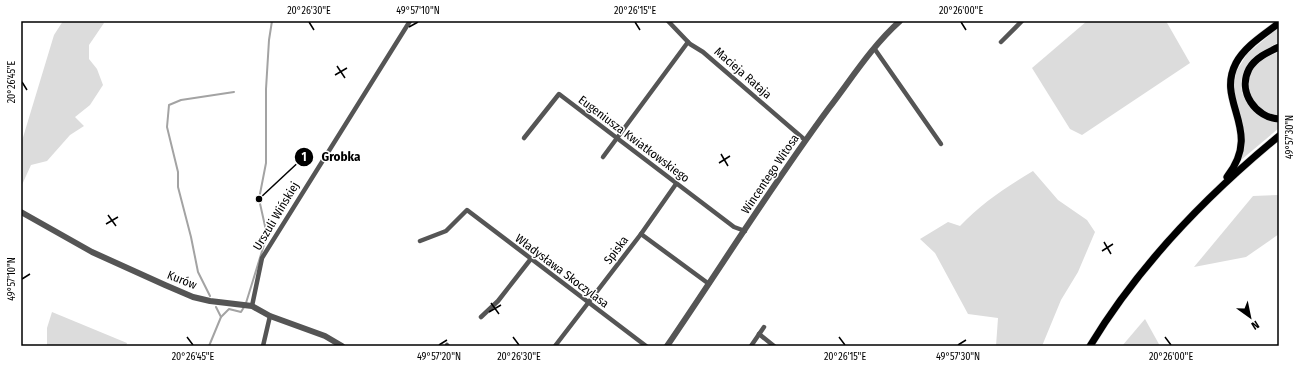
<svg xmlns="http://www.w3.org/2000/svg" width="1300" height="367" viewBox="0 0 1300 367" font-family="'Fira Sans Condensed',sans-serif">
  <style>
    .green { fill: #dcdcdc }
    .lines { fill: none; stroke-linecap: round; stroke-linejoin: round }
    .stream { stroke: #a3a3a3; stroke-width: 2 }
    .primary-casing { stroke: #dbdbdb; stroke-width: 8 }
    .minor { stroke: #555; stroke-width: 4.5 }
    .tertiary { stroke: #555; stroke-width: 6 }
    .primary { stroke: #000; stroke-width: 7 }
    .ticks { fill: none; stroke: #000; stroke-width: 1.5 }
    .labels { text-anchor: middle; stroke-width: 3; stroke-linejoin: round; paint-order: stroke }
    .street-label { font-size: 12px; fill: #000; stroke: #fff }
    .leader { fill: none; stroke: #000; stroke-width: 1.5 }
    .callout-dot { fill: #000; stroke: #fff; stroke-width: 1.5 }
    .mark-label { font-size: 12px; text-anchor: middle; font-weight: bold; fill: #fff }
    .callout-label { font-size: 13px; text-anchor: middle; font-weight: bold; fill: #000; stroke: #fff; stroke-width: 3; stroke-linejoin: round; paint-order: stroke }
    .neatline { fill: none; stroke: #000; stroke-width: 1.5 }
    .ticks-label { font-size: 10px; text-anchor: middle; fill: #000 }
  </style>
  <rect width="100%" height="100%" fill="#fff"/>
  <!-- green -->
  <g class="green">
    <polygon points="63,21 102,21 104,23 89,45 89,59 97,69 103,85 90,105 75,117 84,126 70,135 47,161 31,165 21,187 21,144 54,35"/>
    <polygon points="1087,21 1166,21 1190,63 1082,135 1070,129 1032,68"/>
    <path d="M1279,27V42C1267,49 1254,54 1247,66C1230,91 1253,120 1279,122V128L1241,160L1245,140L1234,90L1236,72L1247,54Z"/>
    <path d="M1279,52V115C1258,115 1241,90 1251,70C1256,60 1269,56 1279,52Z"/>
    <path d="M1033,171L1058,200L1087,220L1095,232L1078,272L1061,300L1042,346H996L998,318L968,314L935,253L920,239L948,222L960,226C983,202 1005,188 1033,171Z"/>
    <polygon points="1279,195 1279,234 1246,257 1194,267 1253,196"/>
    <polygon points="52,312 127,343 126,346 47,346 47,328"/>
    <polygon points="1145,319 1160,346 1122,346"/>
  </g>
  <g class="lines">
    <!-- stream -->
    <g class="stream">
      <polyline points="210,296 198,272 191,237 178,187 178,172 167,127 169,105 181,100 234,92"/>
      <polyline points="246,303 267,235 259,199 266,163 266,89 269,40 272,21"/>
      <polyline points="216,307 221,317"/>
      <polyline points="209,346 221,317 229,309 241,312 244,307"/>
    </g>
    <!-- primary casing -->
    <g class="primary-casing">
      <g id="primary">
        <path d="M1279,47C1268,52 1255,58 1249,69C1237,92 1256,118 1279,119"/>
        <path d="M1227,177C1264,129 1215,103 1236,63C1245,46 1265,34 1279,23"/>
        <path d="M1090,346C1139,265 1206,196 1279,136"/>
      </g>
    </g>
    <!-- minor -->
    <g class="minor">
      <polyline points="668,21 690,44 703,52 805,140"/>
      <polyline points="1001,42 1022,21"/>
      <polyline points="874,48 941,144"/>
      <polyline points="524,138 559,94 734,227 745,231"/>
      <polyline points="603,157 688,42"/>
      <polyline points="641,234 709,284"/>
      <polyline points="420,241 446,231 467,210 646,346"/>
      <polyline points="252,306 262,258 410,21"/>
      <polyline points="481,317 498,301 530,260"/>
      <polyline points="759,334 774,346"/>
      <polyline points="447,345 448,346"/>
      <polyline points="263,346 270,316"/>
      <polyline points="555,346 641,234 676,184"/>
      <polyline points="751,346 764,327"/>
    </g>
    <!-- tertiary -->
    <g class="tertiary">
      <polyline points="21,212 92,252 165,285 193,297 210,301 252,306 270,316 325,336 342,346"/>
      <path d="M667,346C721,267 772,185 829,108C852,78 872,46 900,21"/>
    </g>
    <!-- primary -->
    <use href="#primary" class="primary"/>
  </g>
  <!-- ticks -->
  <path class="ticks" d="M309,22L314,30M635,22L640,30M961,22L966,30M409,27L418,22M337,66L345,78M335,75L347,68M22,82L27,90M1270,142L1278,137M721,154L728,166M719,163L730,156M108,215L116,226M106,224L118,217M1104,242L1111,254M1102,251L1113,244M22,279L30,274M491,303L499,314M489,312L501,305M187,337L193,345M513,337L519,345M839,337L845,345M1165,337L1171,345M439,345L447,340M958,345L966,340"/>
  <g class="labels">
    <!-- street labels -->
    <g class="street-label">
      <text transform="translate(743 73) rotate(41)" y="4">Macieja Rataja</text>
      <text transform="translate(634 139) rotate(37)" y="4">Eugeniusza Kwiatkowskiego</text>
      <text transform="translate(770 174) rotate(-56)" y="4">Wincentego Witosa</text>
      <text transform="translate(276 216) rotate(-59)" y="4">Urszuli Wińskiej</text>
      <text transform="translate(616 250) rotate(-53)" y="4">Spiska</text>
      <text transform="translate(562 271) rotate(37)" y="4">Władysława Skoczylasa</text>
      <text transform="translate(182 280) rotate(22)" y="4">Kurów</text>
    </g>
  </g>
  <!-- callouts -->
  <path class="leader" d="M259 199L304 157"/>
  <g class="callout-dot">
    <circle cx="259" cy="199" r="4"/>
    <circle cx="304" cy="157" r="10"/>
  </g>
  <g class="mark-label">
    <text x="304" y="161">1</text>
  </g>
  <g class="callout-label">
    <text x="341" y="161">Grobka</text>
  </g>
  <!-- border -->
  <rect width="1300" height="367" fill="none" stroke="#ffffff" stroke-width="44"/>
  <!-- north arrow -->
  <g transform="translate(1250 317) rotate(147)" stroke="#ffffff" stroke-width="3" paint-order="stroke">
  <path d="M0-3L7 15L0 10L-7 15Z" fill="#000000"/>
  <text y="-6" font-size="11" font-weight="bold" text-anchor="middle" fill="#000000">N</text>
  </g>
  <rect x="22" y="22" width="1256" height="323" class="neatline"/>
  <g class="ticks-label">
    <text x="309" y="14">20°26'30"E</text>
    <text x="418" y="14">49°57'10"N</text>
    <text x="635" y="14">20°26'15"E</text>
    <text x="961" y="14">20°26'00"E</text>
    <text transform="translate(11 82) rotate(-90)" y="4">20°26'45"E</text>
    <text transform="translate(1289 137) rotate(-90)" y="4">49°57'30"N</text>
    <text transform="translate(11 279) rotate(-90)" y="4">49°57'10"N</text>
    <text x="193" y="360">20°26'45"E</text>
    <text x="439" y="360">49°57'20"N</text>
    <text x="519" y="360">20°26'30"E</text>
    <text x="845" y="360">20°26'15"E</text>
    <text x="958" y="360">49°57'30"N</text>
    <text x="1171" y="360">20°26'00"E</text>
  </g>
</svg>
